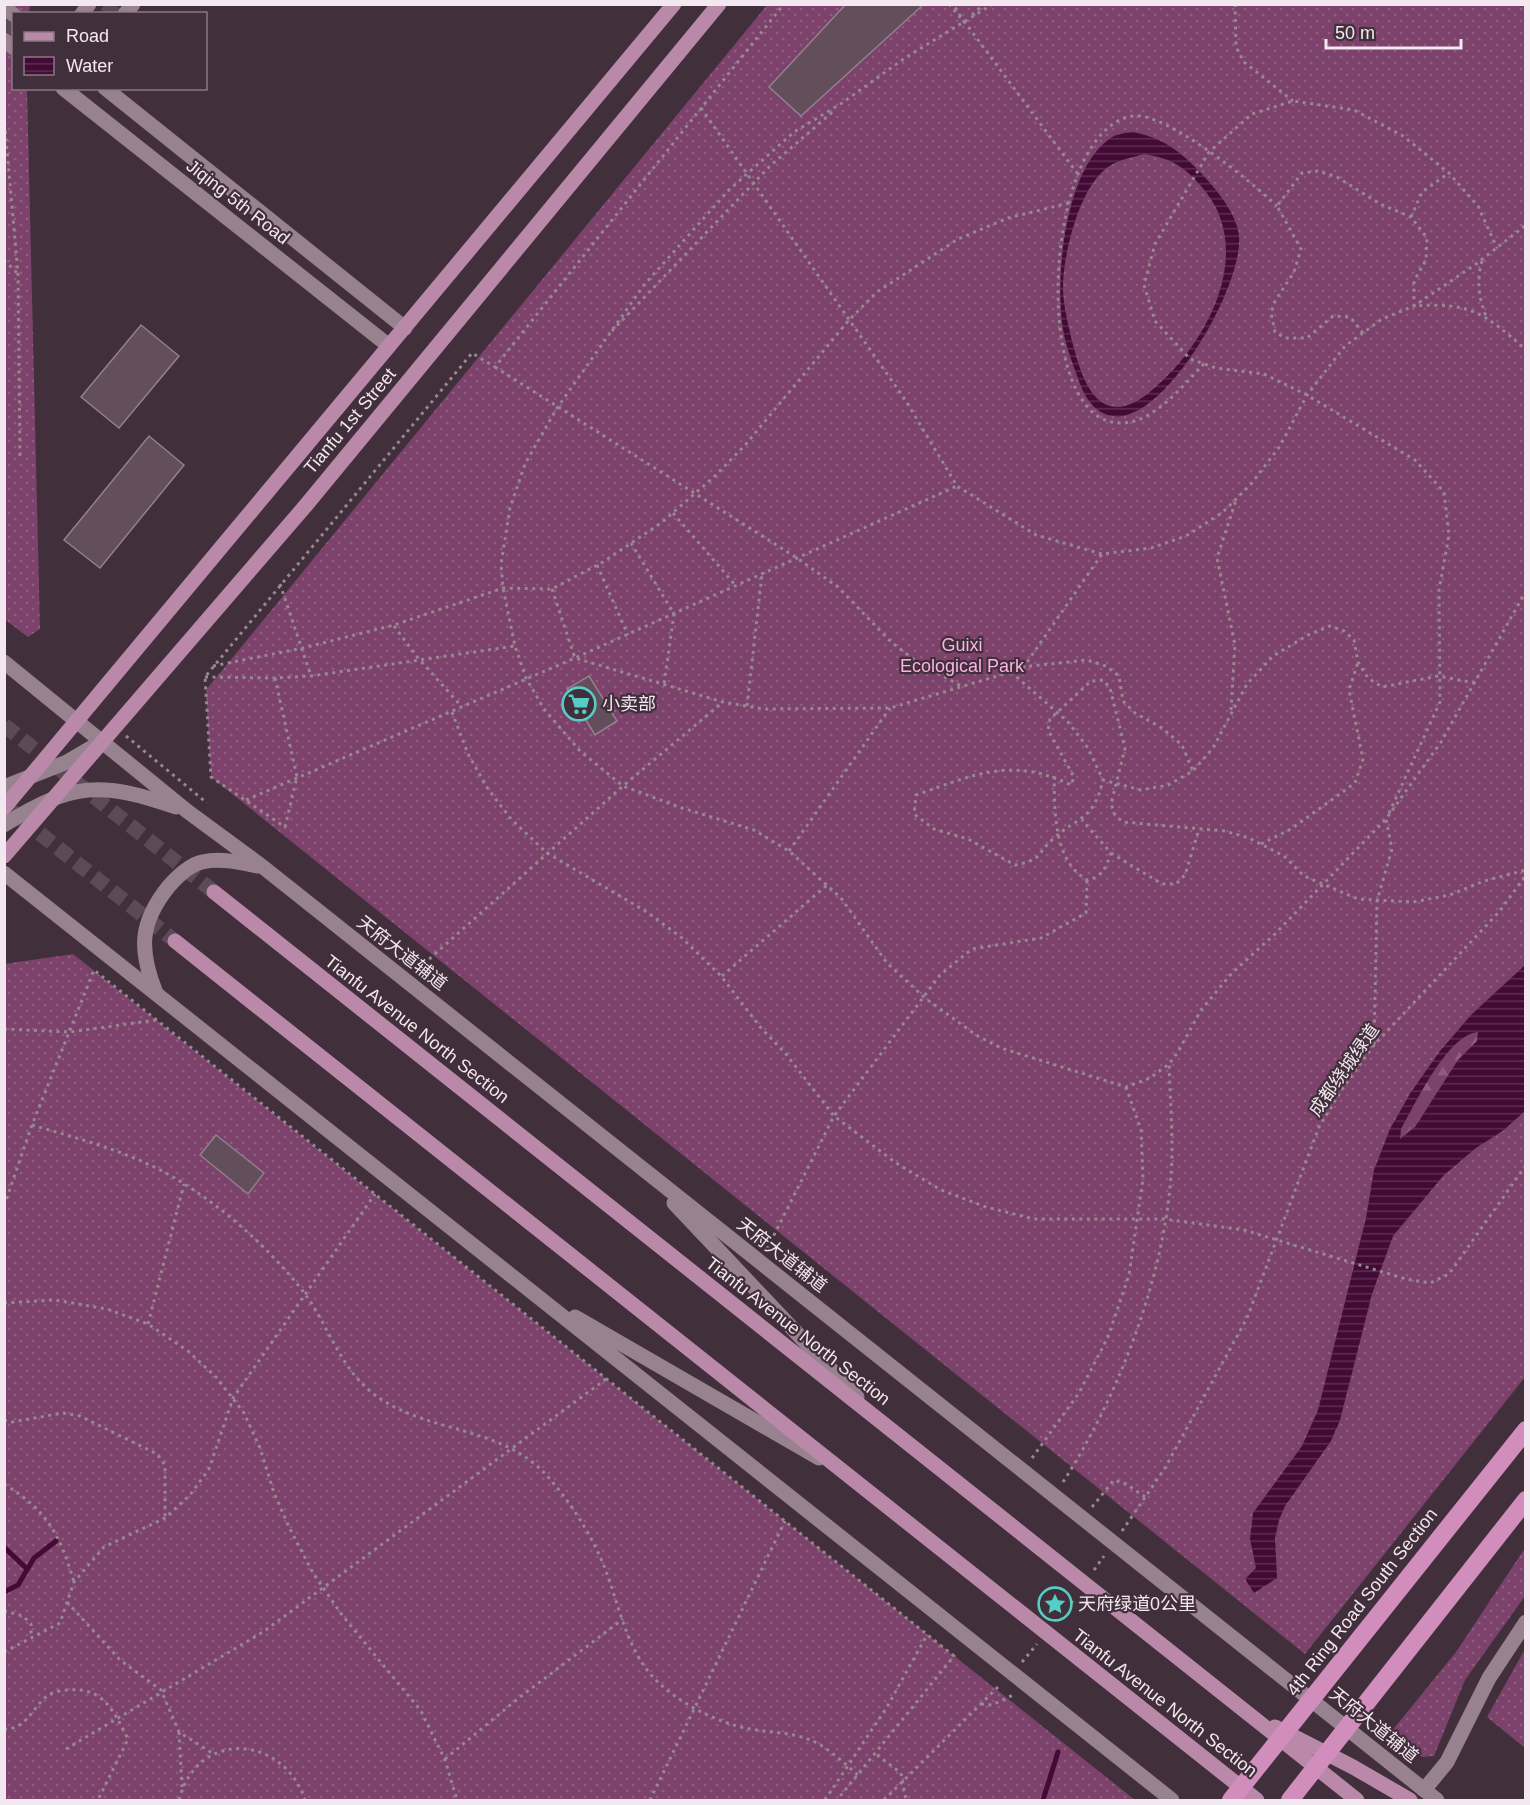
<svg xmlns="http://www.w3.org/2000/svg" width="1530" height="1805" viewBox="0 0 1530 1805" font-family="Arial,'Noto Sans SC',sans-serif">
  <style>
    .grass { fill: url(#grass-dots) }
    .forest { fill: url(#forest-firs) }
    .water { fill: url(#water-rules); fill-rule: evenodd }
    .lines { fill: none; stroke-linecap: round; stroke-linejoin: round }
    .stream { stroke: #420a35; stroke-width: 5 }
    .building { fill: #634f5c; stroke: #957f8d; stroke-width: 1.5 }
    .minor-tunnel { stroke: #5c4b56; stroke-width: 15; stroke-dasharray: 15 8; stroke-linecap: butt }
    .major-tunnel { stroke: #5c4b56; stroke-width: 15; stroke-dasharray: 15 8; stroke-linecap: butt }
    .path { stroke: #978892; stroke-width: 3; stroke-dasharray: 3 4.5; stroke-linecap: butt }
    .minor { stroke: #988290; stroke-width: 15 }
    .major { stroke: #ba89aa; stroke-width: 15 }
    .highway { stroke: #d18dbc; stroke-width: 18 }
    .labels { text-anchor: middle; stroke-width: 4.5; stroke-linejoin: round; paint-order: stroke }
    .street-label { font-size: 18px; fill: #f4e8f0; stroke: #412f3b }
    .park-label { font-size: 18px; fill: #fbb3e3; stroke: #412f3b }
    .poi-label { font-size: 18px; fill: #f4e8f0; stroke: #412f3b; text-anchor: start }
  </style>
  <defs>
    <pattern id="grass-dots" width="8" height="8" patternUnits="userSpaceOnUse" patternTransform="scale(1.5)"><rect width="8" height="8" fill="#7c426b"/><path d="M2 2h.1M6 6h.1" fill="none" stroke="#8f5d80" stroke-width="1.8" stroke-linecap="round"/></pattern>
    <pattern id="forest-firs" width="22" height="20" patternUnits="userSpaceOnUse" patternTransform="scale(1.5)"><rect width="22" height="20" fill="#7c426b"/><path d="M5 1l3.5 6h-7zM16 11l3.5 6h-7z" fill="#8f5d80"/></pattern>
    <pattern id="water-rules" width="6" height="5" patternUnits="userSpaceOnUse" patternTransform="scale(1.5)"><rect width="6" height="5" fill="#420a35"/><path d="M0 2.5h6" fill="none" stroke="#5e2e53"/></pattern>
  </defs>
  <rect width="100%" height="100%" fill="#412f3b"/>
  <!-- grass -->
  <g class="grass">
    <polygon points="4,5 30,5 29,13 14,14 14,88 27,89 40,629 28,637 4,619"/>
    <polygon points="767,5 1525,5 1525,1377 1305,1654 211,777 206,690"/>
    <polygon points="73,954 1135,1800 5,1800 4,964"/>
    <polygon points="1525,1548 1525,1596 1465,1680 1434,1756 1422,1757 1391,1732 1456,1652"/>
    <polygon points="1525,1649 1525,1748 1487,1717"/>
  </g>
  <!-- forest -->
  <path class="forest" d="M1478,1032L1477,1041C1447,1071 1431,1113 1400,1139L1401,1129C1416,1102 1446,1036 1478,1032Z"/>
  <!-- water -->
  <g class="water">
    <path d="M1133,132C1163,138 1180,151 1201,173C1215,188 1233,209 1238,230C1250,276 1165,426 1112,416C1090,412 1082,390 1076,373C1071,359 1065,343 1063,329C1055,279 1064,173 1108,140C1115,134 1124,133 1133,132ZM1144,154C1170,158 1184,166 1201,186C1255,246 1212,335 1161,382C1149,393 1135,406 1118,407C1089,408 1079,366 1073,345C1069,328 1064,309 1063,291C1062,257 1080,180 1113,164C1122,159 1134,157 1144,154Z"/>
    <path d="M1525,965V1111L1504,1130L1476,1148L1444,1175L1393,1236L1372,1294L1340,1420L1331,1441L1285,1506L1279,1520L1275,1538L1277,1578L1254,1593L1245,1579L1256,1568L1250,1539L1253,1513L1302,1446L1318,1410L1366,1218L1374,1170L1390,1129L1411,1092L1440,1051L1471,1015ZM1478,1032L1477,1041L1458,1060L1415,1127L1400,1139L1401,1129C1416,1103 1447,1035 1478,1032Z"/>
  </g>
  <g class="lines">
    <!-- stream -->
    <g class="stream">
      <polyline points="4,1547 27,1569"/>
      <polyline points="4,1592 18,1585 34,1558 56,1541"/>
      <polyline points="1043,1800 1058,1752"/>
    </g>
  </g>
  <!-- building -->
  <g class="building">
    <polygon points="846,4 924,4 801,116 769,87"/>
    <polygon points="141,325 179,356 119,428 81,397"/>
    <polygon points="149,436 184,465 100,568 64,540"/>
    <polygon points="589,676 617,721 595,735 567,689"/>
    <polygon points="216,1135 264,1173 248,1194 200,1155"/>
  </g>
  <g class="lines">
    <!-- minor-tunnel -->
    <g class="minor-tunnel">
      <polyline points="107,14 114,4"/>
      <polyline points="4,23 14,31"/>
    </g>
    <!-- major-tunnel -->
    <g class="major-tunnel">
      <polyline points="4,725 214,892"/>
      <polyline points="4,805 175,941"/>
    </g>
    <!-- path -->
    <g class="path">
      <polyline points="949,4 964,22 953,4"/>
      <polyline points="993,4 905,58 842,103 794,132 729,190 644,285 557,408 525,464 510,508 501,564 503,588 515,646 526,678 544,709 580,751 623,786 682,808 754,830 789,851 841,898 887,963 925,998 976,1035 1001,1048 1126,1087 1150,1078 1169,1064 1178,1052 1201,1010 1232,973 1275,934 1386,819 1441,742 1526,591"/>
      <polyline points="1235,4 1236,47 1244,62 1293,101"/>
      <polyline points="972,15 984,4"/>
      <polyline points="964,21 1077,173"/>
      <polyline points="701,108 906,401 957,486 1036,535 1102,554 1151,548 1186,536 1223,512 1251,484 1280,446 1307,395 1345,346 1382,319 1414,306 1476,264 1526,225"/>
      <polyline points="4,116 18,274 20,460"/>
      <polyline points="1411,217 1422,192 1449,173"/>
      <polyline points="4,260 17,273"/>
      <path d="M1482,261C1476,283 1479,298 1487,319"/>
      <polyline points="612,331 770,166 835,110"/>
      <path d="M1363,333L1350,317L1333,316L1307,338H1285L1275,332L1271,313L1275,301L1294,272L1301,249L1277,206L1302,173L1318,171L1337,177L1380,204L1411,217L1427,238L1426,260L1414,281V306C1471,302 1484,313 1526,350"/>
      <path d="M1204,364C1181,387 1149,430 1112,422C1030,407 1045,128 1133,116C1165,111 1253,183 1277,206"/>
      <polyline points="495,367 797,558 838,587 891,642 916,661 961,686"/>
      <polyline points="673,513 736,586"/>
      <polyline points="631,543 674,614 664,684"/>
      <polyline points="597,565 628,635"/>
      <polyline points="280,584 311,676"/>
      <polyline points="552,589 575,658 723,702 763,709 890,708 1031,666 1087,660 1106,666 1119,676 1123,701 1135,713 1162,728 1182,745 1193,771"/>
      <polyline points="394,626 418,658 462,707"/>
      <polyline points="213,666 303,648 394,625 503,588 552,589 603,562 661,523 715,476 746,444 849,320 877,292 958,239 1008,218 1069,203"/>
      <polyline points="1023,668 1102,554"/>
      <polyline points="1011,672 1068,722 1088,748 1103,780"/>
      <polyline points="205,677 275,678 311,676 515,646"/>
      <polyline points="275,678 297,777 285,827 211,777 205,677 472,353 495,367 784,4"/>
      <path d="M1475,683L1438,676L1382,687L1368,678L1358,662L1354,640L1344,631L1330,626L1308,635L1273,656L1247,684L1213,748L1193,771L1168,785L1141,790L1103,780C1093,822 1079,815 1053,839C1034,856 1044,859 1015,865L968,839L934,829L914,814L916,795C974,775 1011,756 1071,785L1074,777L1048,730L1050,719L1091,681L1103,680L1110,688L1125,748L1111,804L1115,815L1123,822L1225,831L1249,838L1284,856L1304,876L1358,899L1413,902L1450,895L1484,881L1526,870"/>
      <polyline points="747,706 762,574"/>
      <polyline points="1231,710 1235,645 1217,558 1236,500"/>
      <polyline points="452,712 468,754 488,789 511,819 547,853 647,912 682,938 721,976 761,1028 786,1054 834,1116 896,1163 941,1190 986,1207 1034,1219 1164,1219 1244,1230 1406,1279 1430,1283 1449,1274 1526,1165"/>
      <polyline points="126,736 207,803"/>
      <path d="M1054,776C1055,812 1053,860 1087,880C1103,877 1106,867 1111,853L1082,820"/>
      <polyline points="246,800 575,658 957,486"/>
      <polyline points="1389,813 1440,702 1439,590 1449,535 1444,492 1415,460 1307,395 1264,374 1216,368 1190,359 1155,321 1144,285 1155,244 1209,152 1252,114 1293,101 1354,110 1403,136 1449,173 1478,206 1497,248"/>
      <polyline points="1261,844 1291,829 1355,783 1363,759 1349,690 1358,662"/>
      <polyline points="789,851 890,708"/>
      <polyline points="1111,853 1162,884 1176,884 1185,875 1199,829"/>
      <polyline points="418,969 623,786 723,702"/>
      <polyline points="722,976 827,885"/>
      <polyline points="4,1029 70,1032 156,1020"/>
      <polyline points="1374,1045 1377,901 1392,849 1386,819"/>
      <path d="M32,1125C80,1139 130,1152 173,1177C222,1206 267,1246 302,1290C327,1322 338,1364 370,1391C423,1435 501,1423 548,1477C572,1504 593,1537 606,1571C619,1606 627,1649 653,1677C676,1702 717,1723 750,1729C772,1733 794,1732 815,1742C831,1750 846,1765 859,1776"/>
      <polyline points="4,1206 32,1125 94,970 954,1656 837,1800"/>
      <polyline points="767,1249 834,1116 940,975 972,949 1041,938 1086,913 1087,880"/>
      <polyline points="4,1303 55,1300 107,1309 148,1324 188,1351 216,1377 244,1413 260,1448 274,1493 289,1527 313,1573 342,1615 421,1711 445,1760 457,1800"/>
      <polyline points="148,1324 184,1184"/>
      <polyline points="4,1420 12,1422 63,1413 80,1416 157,1454 165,1465 165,1518"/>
      <polyline points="1032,1458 1079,1393 1108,1337 1129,1275 1143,1179 1141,1130 1126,1087"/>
      <path d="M1063,1482C1122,1391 1171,1260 1172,1151C1172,1122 1170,1093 1169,1064"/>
      <path d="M4,1484C48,1511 60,1535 74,1582"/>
      <polyline points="1092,1507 1114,1480 1126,1484 1145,1497"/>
      <polyline points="1122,1531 1165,1468 1247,1318 1319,1127 1341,1091 1374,1045 1499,912 1526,875"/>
      <polyline points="1094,1570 1104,1556"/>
      <polyline points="67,1602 120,1660 161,1690 179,1732 212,1753"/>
      <polyline points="4,1611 23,1616 31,1624 31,1636"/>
      <polyline points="1057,1621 1075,1598"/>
      <polyline points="4,1652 60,1623 74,1582 104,1547 165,1518 190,1495 209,1469 233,1398 375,1194"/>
      <polyline points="1022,1662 1037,1644"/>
      <polyline points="981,1704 992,1705 1015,1694"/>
      <path d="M4,1729C26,1730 32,1708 47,1696C53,1692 62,1690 69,1690C104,1687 114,1712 128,1739L98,1800"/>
      <polyline points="179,1732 182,1787"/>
      <polyline points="66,1749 263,1632 606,1379"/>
      <polyline points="877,1755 901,1773 906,1800"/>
      <polyline points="445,1759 520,1697 623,1619"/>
      <path d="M179,1800C197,1729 283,1734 305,1800"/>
      <polyline points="650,1800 785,1521"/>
      <polyline points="825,1800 887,1707 927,1635"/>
      <polyline points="884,1800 1001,1684"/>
    </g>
    <!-- minor -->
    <g class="minor">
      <polyline points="4,7 14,15"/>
      <polyline points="82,14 89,4"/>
      <polyline points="125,14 133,4"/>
      <polyline points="4,40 14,48"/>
      <polyline points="63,88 389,346"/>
      <polyline points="105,88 405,328"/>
      <polyline points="4,662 187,811 263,867 1437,1800"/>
      <polyline points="4,787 67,762 101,742"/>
      <path d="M4,825C73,782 101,781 176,807"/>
      <polyline points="4,873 1172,1800"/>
      <path d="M156,993C139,950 139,923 169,886C177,877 189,865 202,862C221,858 238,862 257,866"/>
      <polyline points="674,1203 857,1397"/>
      <polyline points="575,1317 819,1458"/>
      <polyline points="1424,1790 1447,1762 1489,1678 1526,1622"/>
    </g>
    <!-- major -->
    <g class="major">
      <polyline points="4,808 674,4"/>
      <polyline points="4,856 307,504 719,4"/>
      <polyline points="214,892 1357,1800"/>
      <polyline points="175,941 1257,1800"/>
      <polyline points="1275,1727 1353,1767 1410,1800"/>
    </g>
    <!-- highway -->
    <g class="highway">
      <polyline points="1231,1800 1526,1430"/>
      <polyline points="1290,1800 1526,1500"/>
    </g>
  </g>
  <!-- icons -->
  <defs>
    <g id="supermarket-ring" transform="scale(1.725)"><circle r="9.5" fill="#412f3b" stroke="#55cec6" stroke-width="1.5"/><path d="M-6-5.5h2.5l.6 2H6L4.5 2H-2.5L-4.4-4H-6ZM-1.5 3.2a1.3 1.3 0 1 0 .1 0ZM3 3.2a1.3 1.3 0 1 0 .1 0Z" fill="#55cec6"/></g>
    <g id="sight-ring" transform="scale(1.725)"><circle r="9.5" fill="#412f3b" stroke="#55cec6" stroke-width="1.5"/><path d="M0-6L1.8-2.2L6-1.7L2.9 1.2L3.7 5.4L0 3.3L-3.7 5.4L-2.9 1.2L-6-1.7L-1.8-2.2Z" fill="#55cec6"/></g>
  </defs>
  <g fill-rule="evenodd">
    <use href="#supermarket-ring" x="579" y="704"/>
    <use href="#sight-ring" x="1055" y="1604"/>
  </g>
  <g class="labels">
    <!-- street labels -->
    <g class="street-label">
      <text transform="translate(238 202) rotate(38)" y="6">Jiqing 5th Road</text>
      <text transform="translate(350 421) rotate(-50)" y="6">Tianfu 1st Street</text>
      <text transform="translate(402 953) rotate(38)" y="6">天府大道辅道</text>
      <text transform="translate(417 1029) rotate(38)" y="6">Tianfu Avenue North Section</text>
      <text transform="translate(1344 1070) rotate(-55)" y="6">成都绕城绿道</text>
      <text transform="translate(782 1255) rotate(38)" y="6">天府大道辅道</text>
      <text transform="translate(798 1331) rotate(38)" y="6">Tianfu Avenue North Section</text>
      <text transform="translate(1362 1602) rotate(-52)" y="6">4th Ring Road South Section</text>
      <text transform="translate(1165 1703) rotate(38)" y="6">Tianfu Avenue North Section</text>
      <text transform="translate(1374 1725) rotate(39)" y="6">天府大道辅道</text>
    </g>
    <!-- park labels -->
    <g class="park-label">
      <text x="962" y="651">Guixi<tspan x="962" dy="21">Ecological Park</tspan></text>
    </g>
    <!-- poi labels -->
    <g class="poi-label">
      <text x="602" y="710">小卖部</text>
      <text x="1078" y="1610">天府绿道0公里</text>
    </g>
  </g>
  <!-- border -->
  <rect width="1530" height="1805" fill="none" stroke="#f4e8f0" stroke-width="12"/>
  <!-- legend -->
  <rect x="12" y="12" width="195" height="78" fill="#412f3b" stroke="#897983" stroke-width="1.5"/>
  <rect x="24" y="32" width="30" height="9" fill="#ba89aa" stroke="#897983" stroke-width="1.5"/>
  <text x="66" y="42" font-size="18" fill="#f4e8f0">Road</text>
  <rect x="24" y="57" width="30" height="18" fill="url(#water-rules)" stroke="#897983" stroke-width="1.5"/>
  <text x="66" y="72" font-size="18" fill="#f4e8f0">Water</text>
  <!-- scale -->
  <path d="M1326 39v9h135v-9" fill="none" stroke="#f4e8f0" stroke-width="3"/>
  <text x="1335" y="39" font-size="18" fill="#f4e8f0" stroke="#412f3b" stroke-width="4.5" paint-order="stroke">50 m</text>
</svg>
